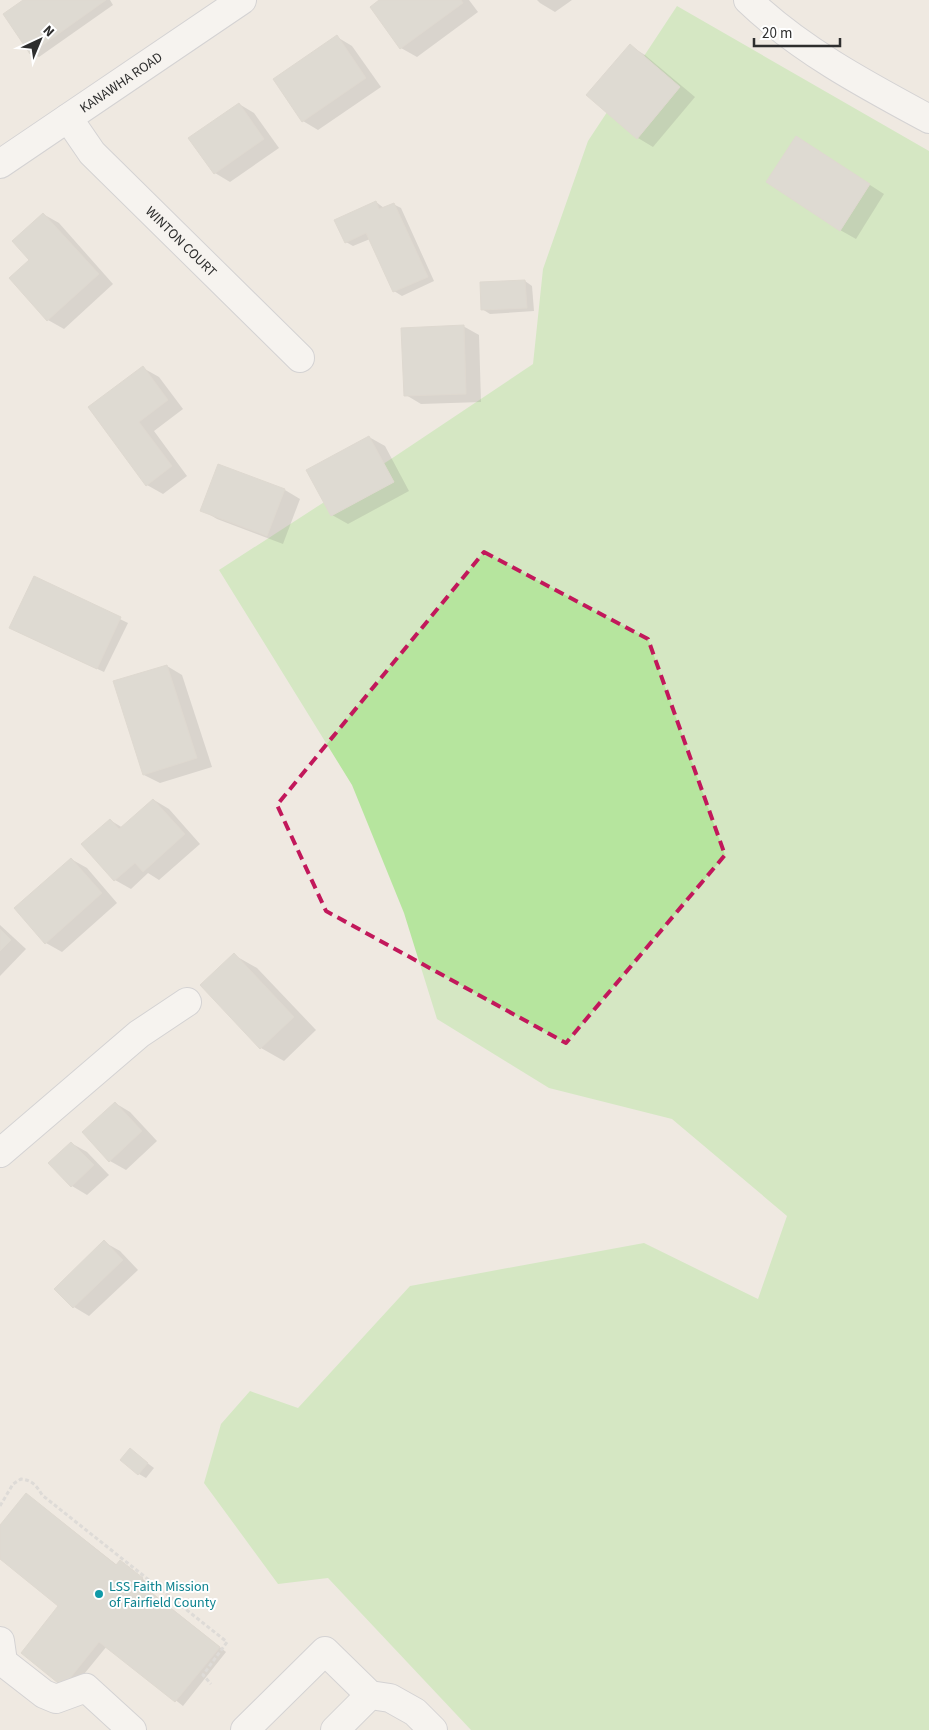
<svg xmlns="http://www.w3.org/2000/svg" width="929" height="1730" viewBox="0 0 929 1730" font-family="'Source Sans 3',sans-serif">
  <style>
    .green { fill: #b6e59e }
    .shadow { fill: #0003 }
    .building { fill: #cbc7bf; stroke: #cbc5ba }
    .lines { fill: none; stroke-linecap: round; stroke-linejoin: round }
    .minor-casing { stroke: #b4b7c1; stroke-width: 30 }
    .path { stroke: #c9c9c9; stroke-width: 3; stroke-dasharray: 4 2.5; stroke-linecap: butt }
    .minor { stroke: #fff; stroke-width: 28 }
    .marked { fill: none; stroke: #c2185b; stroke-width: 4; stroke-dasharray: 10 6; stroke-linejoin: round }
    .culture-dot { fill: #0f9aa8; stroke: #fff; stroke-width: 2 }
    .labels { text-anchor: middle; stroke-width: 4; stroke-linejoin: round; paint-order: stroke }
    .street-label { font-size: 14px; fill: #2e2e2e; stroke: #fff }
    .culture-label { font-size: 14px; fill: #0d838f; stroke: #fff; text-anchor: start }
  </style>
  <rect width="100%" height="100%" fill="#efe9e1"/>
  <!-- green -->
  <polygon class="green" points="677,6 929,151 929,1730 471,1730 328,1578 278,1584 204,1483 221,1424 250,1391 298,1408 410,1286 644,1243 758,1299 787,1216 672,1119 549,1088 437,1019 404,913 352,785 219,570 394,457 533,364 543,269 588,141"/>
  <!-- shadow -->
  <g class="shadow">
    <polygon points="25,0 110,0 113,5 39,57 31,53"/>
    <polygon points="381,0 469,0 478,12 417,57 401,48 371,7"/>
    <polygon points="537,0 572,0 555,12 540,3"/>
    <polygon points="337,37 352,46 381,87 318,130 303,121"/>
    <polygon points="630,46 645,55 695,97 653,147 638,138"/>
    <polygon points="239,104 254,113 279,148 230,182 215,173"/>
    <polygon points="811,147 884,194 856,239 840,230"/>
    <polygon points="376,202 384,208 393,204 401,208 434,281 402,296 394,291 370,239 353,246 346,242"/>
    <polygon points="43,214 59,223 113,284 64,329 48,320 30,260"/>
    <polygon points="525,281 532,286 534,311 490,314 482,309"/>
    <polygon points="463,326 479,335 481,402 421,404 406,395"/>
    <polygon points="143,368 159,377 183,409 154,431 187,476 163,494 147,485 89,408"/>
    <polygon points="369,437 385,446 409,491 348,524 332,515"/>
    <polygon points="285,490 300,499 283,544 217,519 202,510"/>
    <polygon points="34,577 128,623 104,672 18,632"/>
    <polygon points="167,666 182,675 212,767 160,783 144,775"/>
    <polygon points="154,800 169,809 200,844 159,880 148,873 131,889 115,880 83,844 110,820 123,828"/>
    <polygon points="71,859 87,868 117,903 62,952 46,943"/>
    <polygon points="0,925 26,949 0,976"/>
    <polygon points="234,955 257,968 316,1030 284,1061 261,1048"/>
    <polygon points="115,1103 130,1112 157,1141 126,1170 110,1161"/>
    <polygon points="71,1143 87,1152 109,1175 87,1195 72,1186 50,1163"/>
    <polygon points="104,1242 120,1251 138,1270 89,1316 74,1307 56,1289"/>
    <polygon points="130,1450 154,1468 146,1478 139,1474"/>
    <polygon points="26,1494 117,1565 127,1566 149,1584 146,1588 226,1652 183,1706 107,1646 71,1690 64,1686 60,1606 0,1558 0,1527"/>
  </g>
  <!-- building -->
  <g class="building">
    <polygon points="23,0 106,0 30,54 3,14"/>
    <polygon points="379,0 461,0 463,3 400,49 370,7"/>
    <polygon points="337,35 366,78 302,122 273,79"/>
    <polygon points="630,44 680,87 637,139 586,95"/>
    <polygon points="239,103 264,139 214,174 188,138"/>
    <polygon points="796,136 870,184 840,231 766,182"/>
    <polygon points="376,201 379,209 394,203 428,277 393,292 366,233 345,243 334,220"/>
    <polygon points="43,213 99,274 47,321 9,278 29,260 12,241"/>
    <polygon points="525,280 527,308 481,310 480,282"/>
    <polygon points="464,325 466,394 404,396 401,328"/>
    <polygon points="143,366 168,400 139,422 172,466 146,486 88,407"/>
    <polygon points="369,436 394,482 331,516 306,470"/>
    <polygon points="218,464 285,489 267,536 200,511"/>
    <polygon points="34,576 121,617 97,669 9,628"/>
    <polygon points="167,665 197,758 143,775 113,681"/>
    <polygon points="153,799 185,834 143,872 135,863 114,881 81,844 110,819 119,829"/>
    <polygon points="71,858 102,893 45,944 14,908"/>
    <polygon points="0,929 11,940 0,951"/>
    <polygon points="234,953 294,1017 260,1049 200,985"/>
    <polygon points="115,1102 142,1131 109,1162 82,1132"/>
    <polygon points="71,1142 94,1165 71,1187 48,1163"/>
    <polygon points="104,1240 123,1260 73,1308 54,1289"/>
    <polygon points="130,1448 148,1463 138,1475 120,1460"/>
    <polygon points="26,1493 116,1565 120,1560 143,1578 139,1583 220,1647 175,1702 99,1642 63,1687 21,1653 58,1606 0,1559 0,1525"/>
  </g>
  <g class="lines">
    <!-- minor casing -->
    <g class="minor-casing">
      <g id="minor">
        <path d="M748,0C800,50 866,85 929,119"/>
        <path id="s1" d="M68,118L92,153L300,358"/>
        <path id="s2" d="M0,164L242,0"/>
        <polyline points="0,1153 139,1034 187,1002"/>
        <polyline points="0,1641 3,1662 44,1694 56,1699 86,1688 132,1730"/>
        <polyline points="245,1730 325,1651 370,1695 390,1698 415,1712 433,1730"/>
        <polyline points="335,1730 370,1695"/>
      </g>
    </g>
    <!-- path -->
    <path class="path" d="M0,1506L13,1484L21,1479C32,1480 37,1486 42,1495L227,1642L203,1675L211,1684"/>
    <!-- minor -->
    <use href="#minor" class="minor"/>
  </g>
  <!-- marked area -->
  <path d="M0 0H929V1730H0ZM484,552L648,639L725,855L566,1043L326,911L277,805Z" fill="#efe9e1" fill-opacity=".55" fill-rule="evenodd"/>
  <path class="marked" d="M484,552L648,639L725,855L566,1043L326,911L277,805Z"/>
  <!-- markers -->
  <circle class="culture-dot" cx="99" cy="1594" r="5"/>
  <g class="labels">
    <!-- street labels -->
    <g class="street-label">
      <text dy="5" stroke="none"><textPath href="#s2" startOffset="146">KANAWHA ROAD</textPath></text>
      <text dy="5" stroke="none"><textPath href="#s1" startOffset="168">WINTON COURT</textPath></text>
    </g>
    <!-- culture labels -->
    <g class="culture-label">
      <text x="109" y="1591">LSS Faith Mission<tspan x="109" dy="16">of Fairfield County</tspan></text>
    </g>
  </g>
  <!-- north arrow -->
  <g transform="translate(40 40) rotate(44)" stroke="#ffffff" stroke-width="4" paint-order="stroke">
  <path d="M0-4L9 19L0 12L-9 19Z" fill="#2e2e2e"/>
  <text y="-8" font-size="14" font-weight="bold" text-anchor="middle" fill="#2e2e2e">N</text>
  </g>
  <!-- scale -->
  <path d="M754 38v8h86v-8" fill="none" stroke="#2e2e2e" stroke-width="2.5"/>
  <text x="762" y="38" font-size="15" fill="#2e2e2e" stroke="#ffffff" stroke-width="4" paint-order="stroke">20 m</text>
</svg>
